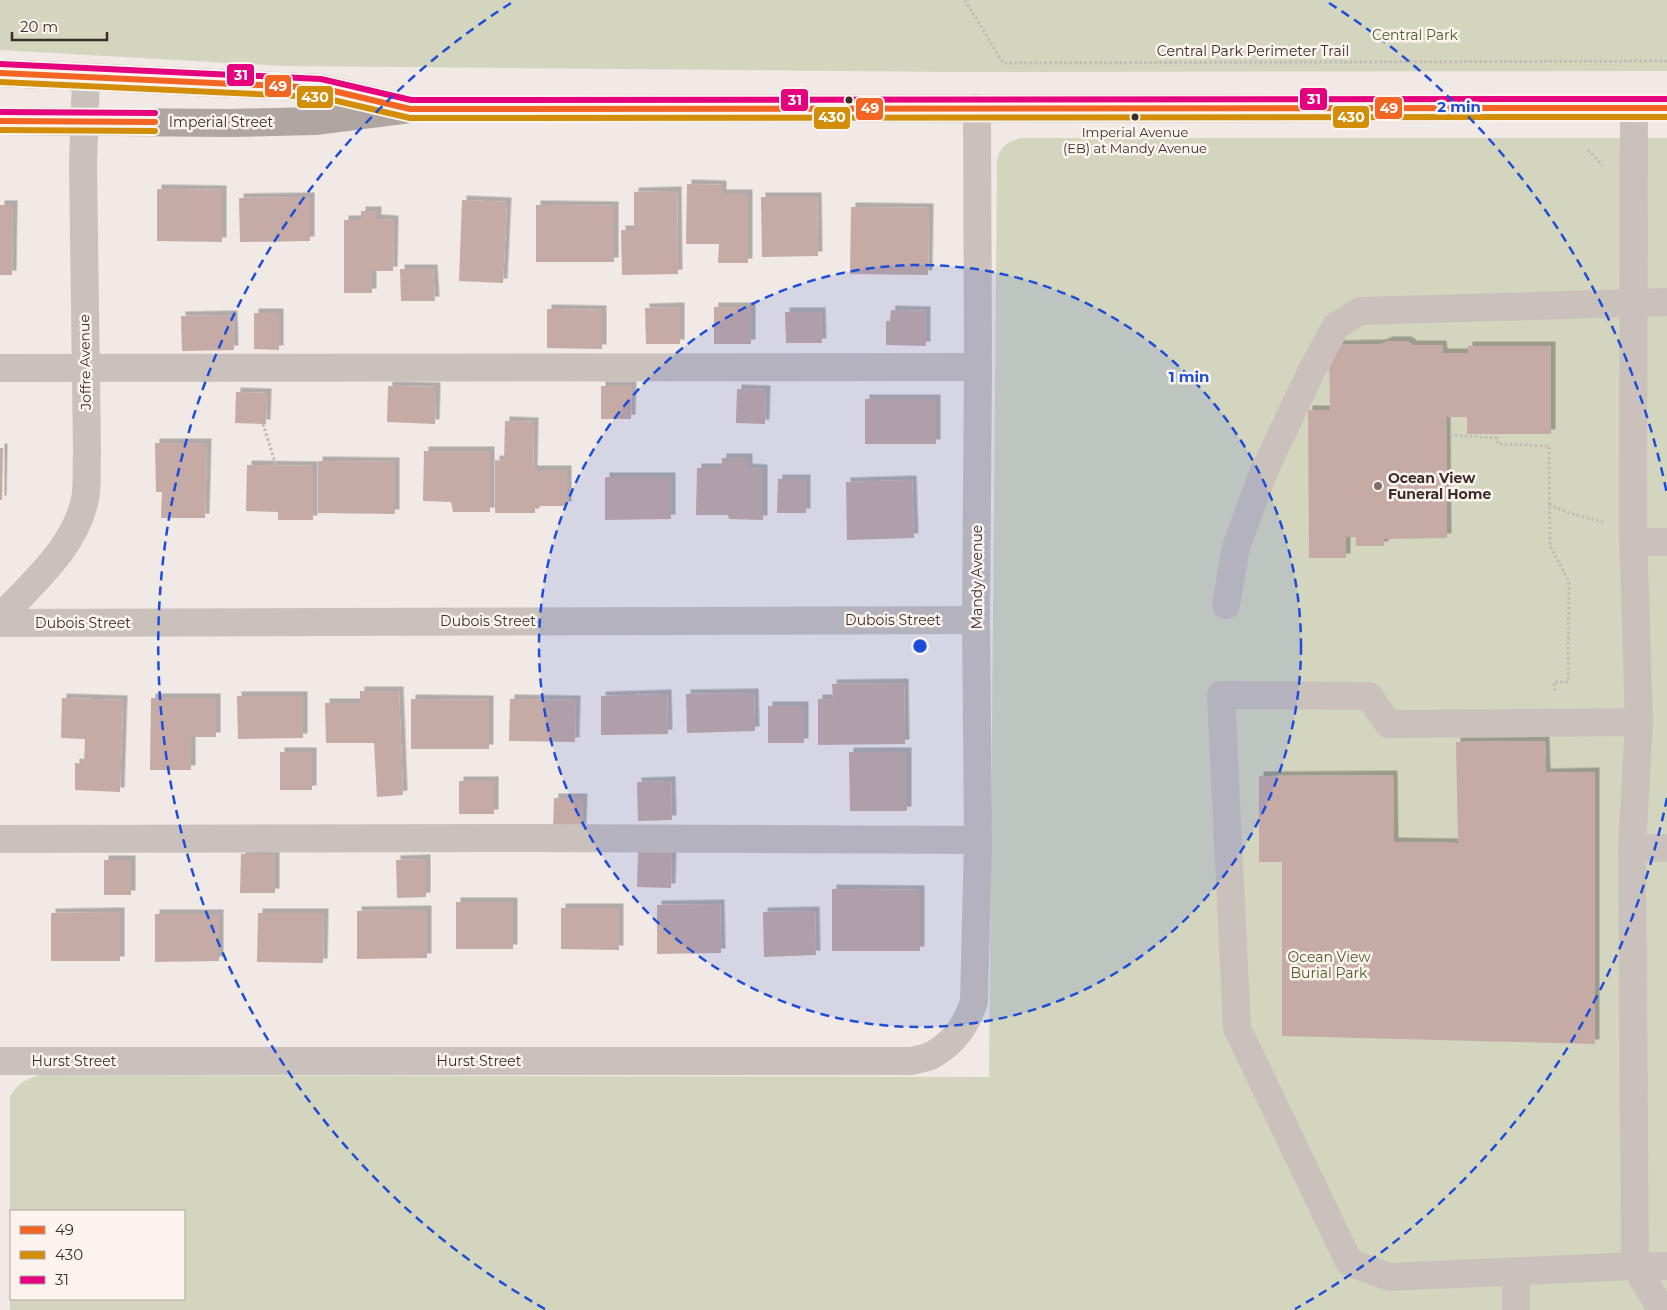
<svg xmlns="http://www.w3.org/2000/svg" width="1667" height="1310" viewBox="0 0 1667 1310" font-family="Montserrat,sans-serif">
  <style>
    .green { fill: #d4d5be; fill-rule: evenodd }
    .building { fill: #c5aaa6; filter: url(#shadow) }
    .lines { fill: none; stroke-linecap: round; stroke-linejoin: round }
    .path { stroke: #c2bab6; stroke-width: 3; stroke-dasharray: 2.5 2.5; stroke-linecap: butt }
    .minor { stroke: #cac1bd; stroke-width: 28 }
    .major { stroke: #afa6a2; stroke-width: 28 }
    .bus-1-casing { stroke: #fbf3ed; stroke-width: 10 }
    .bus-2-casing { stroke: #fbf3ed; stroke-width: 10 }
    .bus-3-casing { stroke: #fbf3ed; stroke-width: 10 }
    .bus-1 { stroke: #f26522; stroke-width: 6 }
    .bus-2 { stroke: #d28e08; stroke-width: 6 }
    .bus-3 { stroke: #e5007d; stroke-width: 6 }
    .ring { fill: none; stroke: #1d4ed8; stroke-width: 2.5; stroke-dasharray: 9 6 }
    .bus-dot { fill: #3c2d2a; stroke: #fbf3ed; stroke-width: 2 }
    .poi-dot { fill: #7b6f6b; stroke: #fbf3ed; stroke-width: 2 }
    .labels { text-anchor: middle; stroke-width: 5; stroke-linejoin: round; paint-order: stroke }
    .bus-label { font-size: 13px; fill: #3c2d2a; stroke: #fbf3ed }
    .park-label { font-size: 14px; fill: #515c2c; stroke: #fbf3ed }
    .street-label { font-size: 14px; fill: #3c2d2a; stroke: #fbf3ed }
    .poi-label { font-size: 14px; font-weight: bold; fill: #3c2d2a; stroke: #fbf3ed; text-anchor: start }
    .centre { fill: #1d4ed8; stroke: #fbf3ed; stroke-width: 2.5 }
    .ring-label { font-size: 15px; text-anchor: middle; font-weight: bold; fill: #1d4ed8; stroke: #fbf3ed; stroke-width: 5; stroke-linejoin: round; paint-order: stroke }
    .line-badge { stroke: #fbf3ed; stroke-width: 2 }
    .badge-label { font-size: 14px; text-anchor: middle; font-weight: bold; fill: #fff }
  </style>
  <defs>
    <filter id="shadow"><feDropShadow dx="4.5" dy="-4.5" stdDeviation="0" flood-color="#0004"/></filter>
  </defs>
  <rect width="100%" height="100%" fill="#f0e9e5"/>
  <!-- green -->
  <g class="green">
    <polygon points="0,0 1667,0 1667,71 948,72 283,66 0,50"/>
    <path d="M1020,138H1667V1310H10V1097C16,1084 27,1079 39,1075L989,1077L997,160C1000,146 1008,142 1020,138ZM11,1211H184V1299H11Z"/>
  </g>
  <!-- building -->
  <g class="building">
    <polygon points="687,184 722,185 722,194 748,194 748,263 718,263 719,244 686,244"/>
    <polygon points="157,189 222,190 222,242 157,241"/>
    <polygon points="677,191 678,274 622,275 621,230 634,230 634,192"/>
    <polygon points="310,197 310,241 240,242 239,198"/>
    <polygon points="761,197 817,197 818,256 762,257"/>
    <polygon points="462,200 507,202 503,283 459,281"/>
    <polygon points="0,205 13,205 12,275 0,275"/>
    <polygon points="536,205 614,206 614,262 536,262"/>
    <polygon points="851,207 929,208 928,275 850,274"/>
    <polygon points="361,211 377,211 377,219 394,220 393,271 372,271 372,293 344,293 344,220 361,220"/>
    <polygon points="400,269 433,269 435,301 401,301"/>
    <polygon points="680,307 680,344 646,344 645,308"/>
    <rect x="714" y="307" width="37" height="37"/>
    <polygon points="547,309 602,310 602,349 547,348"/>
    <polygon points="891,310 926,311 926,346 886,345 886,321 890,321"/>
    <polygon points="785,312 821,312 822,343 786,343"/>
    <polygon points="254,313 279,313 279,350 254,349"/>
    <polygon points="233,315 234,350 182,351 181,316"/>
    <polygon points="1388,341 1407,341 1413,345 1442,345 1443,353 1468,353 1468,346 1551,346 1551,434 1467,434 1467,417 1446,417 1447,538 1384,539 1384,546 1356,546 1356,537 1346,537 1346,558 1309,558 1308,410 1330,410 1329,345 1381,344"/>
    <polygon points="388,386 436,387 435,424 387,422"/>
    <polygon points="601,386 632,386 631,419 601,419"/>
    <polygon points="737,389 766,390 765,424 736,423"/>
    <polygon points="236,392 267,393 266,424 235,423"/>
    <rect x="865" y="399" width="71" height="45"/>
    <polygon points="505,421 534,422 533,470 567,470 567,506 535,506 535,513 495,513 495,460 504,461"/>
    <polygon points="155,443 207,443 205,518 161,518 162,492 156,492"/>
    <polygon points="0,448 3,448 2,500 0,500"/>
    <polygon points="424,451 490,451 490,512 453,512 451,502 423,501"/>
    <polygon points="722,458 748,458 748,468 763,469 763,520 729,519 728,515 696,515 697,468 722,468"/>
    <polygon points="318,461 395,462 395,514 318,513"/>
    <polygon points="247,465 313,466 313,520 278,520 278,512 246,511"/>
    <polygon points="605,477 671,477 671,519 605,520"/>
    <polygon points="778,479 806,479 806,513 777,513"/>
    <polygon points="912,480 914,538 847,540 846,482"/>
    <polygon points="904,683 905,744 818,745 818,699 833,699 832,684"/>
    <polygon points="360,691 399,691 403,795 377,797 374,743 326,743 325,703 360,703"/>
    <polygon points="754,693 755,731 687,733 686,694"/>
    <polygon points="667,694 668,734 601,735 601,696"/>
    <polygon points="237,696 303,696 303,738 238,739"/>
    <polygon points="62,698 123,700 120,792 75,790 75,763 84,764 85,739 61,738"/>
    <polygon points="151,698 216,698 216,737 191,737 191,770 150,770"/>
    <polygon points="411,699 489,700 489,749 411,749"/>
    <polygon points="510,699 576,700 575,742 509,741"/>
    <rect x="768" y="706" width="36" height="37"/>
    <polygon points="1545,741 1546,773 1595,772 1595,1044 1282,1036 1282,862 1259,862 1259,776 1393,775 1394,842 1458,843 1456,742"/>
    <rect x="280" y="752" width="32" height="38"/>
    <polygon points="849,752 907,752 907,811 850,811"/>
    <rect x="459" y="781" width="35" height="33"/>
    <polygon points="671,781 672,820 638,821 637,782"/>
    <polygon points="554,798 583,798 582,828 553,827"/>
    <polygon points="638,851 672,852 671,888 637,887"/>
    <polygon points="241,854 275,854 275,893 240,893"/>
    <polygon points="426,859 426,897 397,898 396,860"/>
    <rect x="104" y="860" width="27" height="35"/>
    <polygon points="832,889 920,890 920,951 832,951"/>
    <rect x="456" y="902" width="57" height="47"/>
    <polygon points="720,904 721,953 657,954 657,905"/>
    <polygon points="561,908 619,908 619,950 561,949"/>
    <polygon points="427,910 427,958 357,959 357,911"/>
    <polygon points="815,911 816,955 764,957 763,912"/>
    <polygon points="120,912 120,961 51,961 51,913"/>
    <polygon points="258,913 324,913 323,963 257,962"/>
    <polygon points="155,914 219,914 219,961 155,962"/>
  </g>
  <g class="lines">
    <!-- path -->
    <g class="path">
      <polyline points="965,0 1003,63 1667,61"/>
      <polyline points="1588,150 1603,166"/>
      <polyline points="263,424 276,465"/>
      <polyline points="1450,435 1497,438 1498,444 1549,446 1550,546 1569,582 1568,682 1554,682 1555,692"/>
      <polyline points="1549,504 1569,513 1603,522"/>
    </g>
    <!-- minor -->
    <g class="minor">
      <polyline points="1634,108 1633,529 1639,722 1632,848 1635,1266 1662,1310"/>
      <polyline points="0,368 978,367"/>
      <polyline points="1634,542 1667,542"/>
      <polyline points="1226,605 1236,547 1264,471 1311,372 1336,326 1360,311 1667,302"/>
      <path d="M0,618C32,583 75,548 85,499C88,485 86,468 87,453L83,163L86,77"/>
      <polyline points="0,623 976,620"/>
      <polyline points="1639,722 1388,724 1369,696 1221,695 1237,1028 1349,1262 1389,1277 1635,1266 1667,1266"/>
      <polyline points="0,839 530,838 978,840"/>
      <polyline points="1632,848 1667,848"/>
      <path d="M0,1061H912C919,1059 928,1058 934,1054C956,1041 966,1024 974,1002L978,840L976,620L978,367L977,108"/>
      <polyline points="1516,1271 1516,1310"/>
    </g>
    <!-- major -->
    <g class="major">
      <polyline points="0,73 321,88 392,105"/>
      <polyline points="0,121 229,123 315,121 410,109 1667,108"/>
    </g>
    <!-- bus-1 casing -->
    <g class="bus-1-casing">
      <g id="bus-1">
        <polyline points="0,73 321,88 410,109 1667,108"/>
        <polyline points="0,121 155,122"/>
      </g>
    </g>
    <!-- bus-2 casing -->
    <g class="bus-2-casing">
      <g id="bus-2">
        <polyline points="0,82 320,97 410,118 1667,117"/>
        <polyline points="0,130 155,131"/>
      </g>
    </g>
    <!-- bus-3 casing -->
    <g class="bus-3-casing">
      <g id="bus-3">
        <polyline points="0,64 321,79 411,100 1667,99"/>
        <polyline points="0,112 155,113"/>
      </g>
    </g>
    <!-- bus-1 -->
    <use href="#bus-1" class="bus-1"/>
    <!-- bus-2 -->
    <use href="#bus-2" class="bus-2"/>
    <!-- bus-3 -->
    <use href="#bus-3" class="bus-3"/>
  </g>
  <!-- distance rings -->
  <circle cx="920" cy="646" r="381" fill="#1d4ed8" fill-opacity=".12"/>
  <g class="ring">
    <circle cx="920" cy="646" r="381"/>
    <path d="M1667 798A762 762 0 0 1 1295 1309M545 1309A762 762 0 0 1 511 3M1329 3A762 762 0 0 1 1667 494"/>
  </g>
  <!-- markers -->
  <g class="bus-dot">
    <circle cx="849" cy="100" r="4.5"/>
    <circle cx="1135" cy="117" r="4.5"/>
  </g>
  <circle class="poi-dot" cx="1378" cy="486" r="5"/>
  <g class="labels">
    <!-- bus labels -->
    <g class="bus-label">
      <text x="1135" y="137">Imperial Avenue<tspan x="1135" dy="16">(EB) at Mandy Avenue</tspan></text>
    </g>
    <!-- park labels -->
    <g class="park-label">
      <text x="1415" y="40">Central Park</text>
      <text x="1329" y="962">Ocean View<tspan x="1329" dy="16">Burial Park</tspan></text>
    </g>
    <!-- street labels -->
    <g class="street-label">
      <text x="1253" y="56">Central Park Perimeter Trail</text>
      <text x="221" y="127">Imperial Street</text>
      <text transform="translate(85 362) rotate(-91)" y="5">Joffre Avenue</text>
      <text transform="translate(977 577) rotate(-90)" y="5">Mandy Avenue</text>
      <text x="893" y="625">Dubois Street</text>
      <text x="488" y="626">Dubois Street</text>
      <text x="83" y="628">Dubois Street</text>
      <text x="74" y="1066">Hurst Street</text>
      <text x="479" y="1066">Hurst Street</text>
    </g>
    <!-- poi labels -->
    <g class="poi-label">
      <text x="1388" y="483">Ocean View<tspan x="1388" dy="16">Funeral Home</tspan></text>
    </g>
  </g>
  <circle cx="920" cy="646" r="8" class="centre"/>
  <g class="ring-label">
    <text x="1459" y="112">2 min</text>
    <text x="1189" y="382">1 min</text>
  </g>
  <g class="line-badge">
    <rect x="226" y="63" width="29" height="24" rx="5" fill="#e5007d"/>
    <rect x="264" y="74" width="28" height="24" rx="5" fill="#f26522"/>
    <rect x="296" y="85" width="38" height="24" rx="5" fill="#d28e08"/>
    <rect x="1299" y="87" width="29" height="24" rx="5" fill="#e5007d"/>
    <rect x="780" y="88" width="29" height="24" rx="5" fill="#e5007d"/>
    <rect x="1374" y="96" width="29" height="24" rx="5" fill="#f26522"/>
    <rect x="855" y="97" width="29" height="24" rx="5" fill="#f26522"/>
    <rect x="1332" y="105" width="38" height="24" rx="5" fill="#d28e08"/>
    <rect x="813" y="106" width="38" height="24" rx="5" fill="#d28e08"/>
  </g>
  <g class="badge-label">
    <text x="241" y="80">31</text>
    <text x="278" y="91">49</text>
    <text x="315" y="102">430</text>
    <text x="1314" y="104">31</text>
    <text x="795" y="105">31</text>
    <text x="1389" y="113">49</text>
    <text x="870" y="113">49</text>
    <text x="1351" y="122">430</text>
    <text x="832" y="122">430</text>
  </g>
  <!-- legend -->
  <rect x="10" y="1210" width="175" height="90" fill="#fbf3ed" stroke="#afa49f"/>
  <rect x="20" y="1226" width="25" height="8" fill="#f26522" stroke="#afa49f"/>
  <text x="55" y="1235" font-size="15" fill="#3c2d2a">49</text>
  <rect x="20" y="1251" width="25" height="8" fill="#d28e08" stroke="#afa49f"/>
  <text x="55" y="1260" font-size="15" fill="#3c2d2a">430</text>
  <rect x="20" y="1276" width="25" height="8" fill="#e5007d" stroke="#afa49f"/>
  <text x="55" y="1285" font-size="15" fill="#3c2d2a">31</text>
  <!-- scale -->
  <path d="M12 32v8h95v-8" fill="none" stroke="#3c2d2a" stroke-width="2.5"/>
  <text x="20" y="32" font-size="15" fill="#3c2d2a" stroke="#fbf3ed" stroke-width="4" paint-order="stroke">20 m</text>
</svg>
